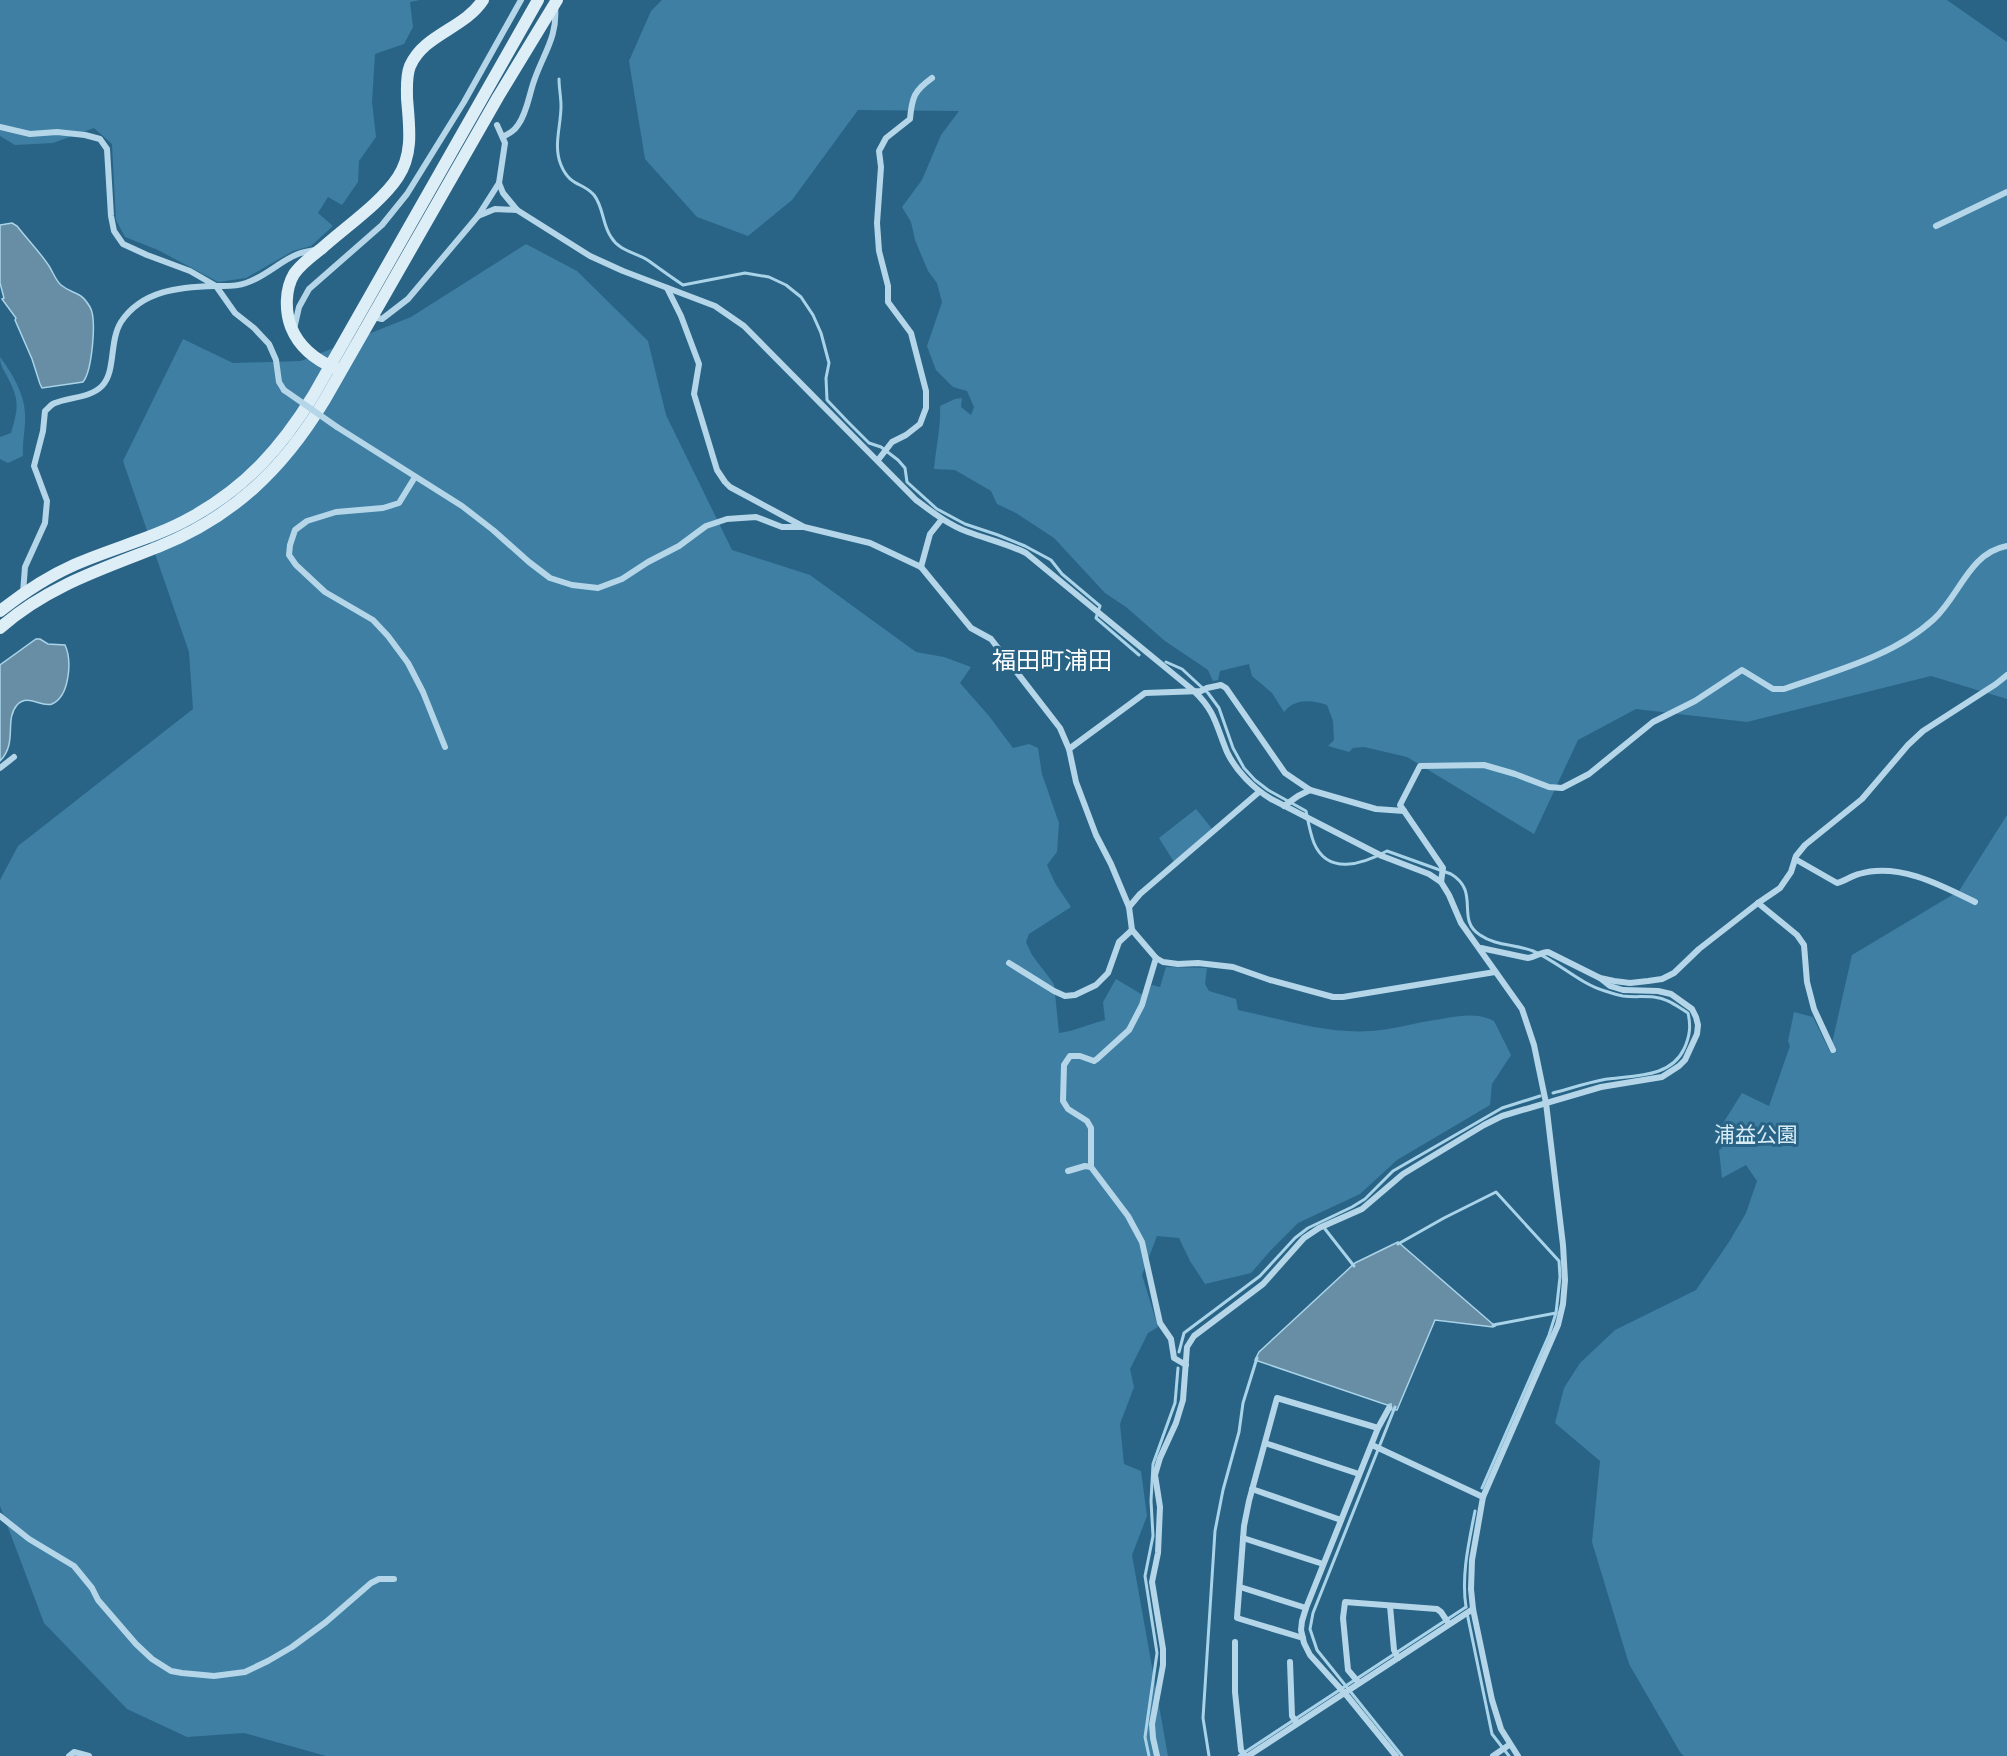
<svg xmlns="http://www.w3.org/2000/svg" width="2007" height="1756" viewBox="0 0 2007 1756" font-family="'Titillium Web','Noto Sans JP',sans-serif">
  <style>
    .green { fill: #3e7fa3 }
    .water { fill: #678ea5; stroke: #a9d3e8; stroke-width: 1.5 }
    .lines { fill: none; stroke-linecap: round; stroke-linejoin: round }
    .stream { stroke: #a9d3e8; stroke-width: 3 }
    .street { stroke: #b4d6e8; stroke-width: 6 }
    .secondary { stroke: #deeef7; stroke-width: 12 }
    .street-bridge { stroke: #b4d6e8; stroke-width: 6 }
    .labels { text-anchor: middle; stroke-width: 6; stroke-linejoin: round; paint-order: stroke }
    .park-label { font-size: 21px; fill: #d8ecf6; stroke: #296486 }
    .quarter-label { font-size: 24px; fill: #fff; stroke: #296486 }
  </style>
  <rect width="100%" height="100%" fill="#296486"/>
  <!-- green -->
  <g class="green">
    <polygon points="0,0 420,0 410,2 413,27 404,44 375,54 372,102 376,137 359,161 358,182 342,205 328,197 318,213 333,226 311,246 293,251 246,278 218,282 158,250 125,237 116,220 112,144 94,128 53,143 15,145 0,136"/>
    <path d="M662,0H1947L2007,42V699L1931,676L1747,722L1636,709L1578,740L1534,834L1407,757L1364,747L1353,748L1349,752L1328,746L1334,740L1333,721L1327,705C1312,700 1295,698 1284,712L1272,693L1252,676L1249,664L1220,671L1218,680L1213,681L1208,670L1165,641L1126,607L1105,593L1054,538L1016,513L997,504L991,491L955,470L934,469C936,447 941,427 940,406L955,399L962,398L961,407L971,415L974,407L967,391L953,387L936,370L927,346L942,302L937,283L928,271L915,240L911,222L902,207L922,180L941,135L959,111L858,110L792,200L748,236L697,217L645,159L629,61L651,11Z"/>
    <path d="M526,244L577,271L648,341L666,415L732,550L810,575L916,652L944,657L971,667L960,683L989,716L1013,748L1029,744L1038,748L1042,774L1059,823L1057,852L1047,865L1055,883L1071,907L1029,934L1026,942L1032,955L1054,984L1059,1033C1075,1031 1089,1024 1105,1020L1103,1002L1116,979L1146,997L1152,985L1160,987L1166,967L1207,968L1205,984L1209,991L1236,999L1238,1010C1282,1019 1325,1034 1371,1031C1392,1030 1414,1023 1435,1020C1455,1017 1475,1011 1494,1021L1511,1055L1492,1084L1490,1105L1397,1160L1360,1194L1298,1223L1271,1250L1251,1273L1205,1284L1190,1261L1179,1238L1157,1236L1142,1275L1158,1327L1148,1333L1130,1369L1134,1387L1120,1424L1124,1464L1141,1471L1147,1516L1132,1555L1168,1756H326L244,1733L187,1737L127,1709L44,1623L0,1506V880L18,846L193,709L189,652L123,461L183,339L233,363L301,361L411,317Z"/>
    <path d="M0,357C12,373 24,393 25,413C26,427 22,441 23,456L8,463L0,459V437L11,433C18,409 20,401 8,378C4,370 0,366 0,357Z"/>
    <polygon points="1196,809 1213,830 1174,862 1159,838"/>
    <polygon points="2007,815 2007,1756 1684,1756 1680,1752 1629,1664 1592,1542 1600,1461 1555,1423 1564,1388 1580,1363 1615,1330 1696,1290 1729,1242 1746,1213 1757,1181 1746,1165 1722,1178 1719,1150 1722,1148 1715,1136 1742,1093 1769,1106 1790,1046 1788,1041 1794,1012 1813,1017 1830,1052 1852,955 1959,891"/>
  </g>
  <!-- water -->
  <g class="water">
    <path d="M12,223L17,226C27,239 40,252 49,266C53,272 56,281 61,285C73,295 80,290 90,307C97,319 92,371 83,382L42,388L40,384L32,359L15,320L16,318L2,299L4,298L0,283V225Z"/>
    <path d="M36,639H40L48,644L65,645C72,660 70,696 52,704C41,708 28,693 17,705C4,720 18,743 0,761V665Z"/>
    <polygon points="1398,1242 1495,1326 1493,1327 1435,1320 1397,1410 1392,1410 1391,1404 1387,1405 1255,1360 1259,1352 1355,1263"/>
  </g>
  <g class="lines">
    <!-- stream -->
    <g class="stream">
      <path d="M559,79C559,88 561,97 561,106C561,126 553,146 561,165C570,187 583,182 594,195C604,208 602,224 611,237C620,252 636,252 649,261C660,269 671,277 683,285L745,273L769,277L786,285L801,297L813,315L821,333L829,363L826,378L827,400L847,421L869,443L881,447L898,460L905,468L907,482L937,509L965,524L998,535L1025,546L1051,560L1062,574L1100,606L1096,618L1139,655"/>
      <path d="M1166,662L1182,669L1208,693L1219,708L1233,748L1244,768L1255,780L1268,790L1306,811C1308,821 1310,833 1314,843C1328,876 1363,864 1387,851L1451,874C1481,892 1455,919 1480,935C1496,946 1515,944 1533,951C1557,961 1580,984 1605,991C1611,993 1617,995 1623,996C1638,998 1654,994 1668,1001C1675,1004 1681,1009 1688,1013C1691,1026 1690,1036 1684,1049C1670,1079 1631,1075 1602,1080C1586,1083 1569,1089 1553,1093"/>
      <polyline points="1325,1229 1354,1266"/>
      <polyline points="1398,1244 1444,1218 1496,1192 1559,1261 1560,1277 1556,1313 1549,1335 1482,1488"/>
      <polyline points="1493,1325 1556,1313"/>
      <polyline points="1179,1352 1184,1333 1260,1276 1295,1238 1308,1228 1352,1207 1365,1199 1393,1171 1502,1108 1540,1096"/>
      <polyline points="1395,1407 1313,1613 1310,1629 1317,1650 1402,1756"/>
      <path d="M1466,1607C1461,1575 1469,1542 1475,1511"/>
      <polyline points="1467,1613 1492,1734 1509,1756"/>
      <polyline points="1149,1756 1145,1737 1157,1653 1145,1576 1153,1536 1151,1501 1153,1464 1175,1403 1178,1368"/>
      <polyline points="1209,1756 1203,1718 1215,1531 1223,1490 1239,1432 1243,1403 1257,1358"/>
      <polyline points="1239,1756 1466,1607"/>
    </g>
    <!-- street -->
    <g class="street">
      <polyline points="0,127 30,134 57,132 85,135 100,139 107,149 111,216 114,231 123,244 147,255 190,271 216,286 235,313 254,328 269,344 276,360 279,382 284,390"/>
      <path d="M504,136C510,133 514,131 518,125C527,113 529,95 534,81C543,54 558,37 555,6"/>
      <path d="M499,183L503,193L517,210L590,256L623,271L715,306L744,326L916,500C932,512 949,525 968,532C987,539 1008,544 1026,553L1194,691C1216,712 1216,726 1227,752C1236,771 1253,788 1271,799L1382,856L1429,874L1441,882L1449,895L1461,923L1522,1009L1534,1045L1546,1103L1563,1245L1565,1280L1563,1304L1558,1325L1483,1497L1472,1560L1471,1589L1473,1609L1492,1700L1501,1729L1518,1756"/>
      <polyline points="478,216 495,209 517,210"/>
      <polyline points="1936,226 2007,192"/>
      <polyline points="667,288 681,316 699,364 694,394 717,470 725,482 730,487 804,527 870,543 921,567 971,628 991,639 1060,728 1069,749 1076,782 1096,835 1111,864 1129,907 1132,930 1156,958 1163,962 1178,964 1198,963 1233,967 1270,980 1333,997 1343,997 1495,972"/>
      <polyline points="373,317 382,319 408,299 478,216 499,183 505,143 497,125"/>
      <polyline points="294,329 299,307 309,289 382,225 407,194 464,102 521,0"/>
      <polyline points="337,427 462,506 493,530 529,562 550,578 572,585 598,588 622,579 648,562 679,546 706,526 727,519 756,517 782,527 803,527"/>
      <path d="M878,460L892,442L906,435L920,424L926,408V391L911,333L888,302V286L879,251L877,223L881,167L879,151L886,138L910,119C912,97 914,91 932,78"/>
      <polyline points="415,477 399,503 383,508 336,512 307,521 295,530 290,545 289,555 296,565 325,592 373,620 388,636 408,663 423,692 445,747"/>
      <polyline points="921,567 930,534 942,519"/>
      <path d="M23,593L25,567L45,523L47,501L34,466L43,431L45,411C48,409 51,404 55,403C70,397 90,398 102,386C116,372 109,341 121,322C142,290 180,287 215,286C226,286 235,287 246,283C265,277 280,261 298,254C303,252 310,251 316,250"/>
      <polyline points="1069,749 1145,693 1201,691 1207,688 1221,685 1226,688 1285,773 1310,790 1376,809 1404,811"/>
      <polyline points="0,768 14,757"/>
      <polyline points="1284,806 1298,796 1310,790"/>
      <path d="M1795,859L1837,883C1845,881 1851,876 1859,874C1898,862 1941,885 1975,902"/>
      <path d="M1441,882L1443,868L1400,805L1420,766L1484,765L1515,774L1549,787L1562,788L1589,774L1653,722L1695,701L1742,670L1773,689H1784C1835,671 1894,656 1934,619C1960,595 1969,553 2007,546"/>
      <polyline points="1758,903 1797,935 1804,945 1807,982 1814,1009 1833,1050"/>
      <polyline points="1129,907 1140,894 1259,792"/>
      <path d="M1481,948L1528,958C1536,957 1541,952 1548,952L1600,978L1614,981L1630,983L1648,981L1662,979L1674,973L1699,949L1758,903L1780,888L1791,872L1796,856L1805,845L1862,799L1908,745L1923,731L1996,684L2007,675"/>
      <polyline points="1009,963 1054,991 1065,996 1075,995 1096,985 1108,973 1119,942 1132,930"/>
      <polyline points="1091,1167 1128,1216 1142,1242 1160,1323 1171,1339 1174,1358 1186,1365"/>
      <polyline points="1068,1171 1085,1166 1091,1167 1091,1128 1087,1121 1068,1109 1063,1101 1064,1065 1070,1056 1080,1056 1094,1061 1097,1059 1129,1030 1142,1005 1156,958"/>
      <polyline points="1389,1408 1378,1428 1306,1608 1302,1621 1301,1630 1304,1643 1310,1655 1348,1697 1396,1756"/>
      <polyline points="1265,1443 1359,1474"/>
      <polyline points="1372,1445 1483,1497"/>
      <polyline points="1252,1489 1341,1520"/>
      <polyline points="0,1516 29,1539 74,1566 92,1588 98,1600 136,1644 152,1659 171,1671 182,1673 214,1676 245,1672 268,1661 292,1647 326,1622 371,1583 379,1579 394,1579"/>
      <polyline points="1243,1538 1323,1564"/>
      <polyline points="1240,1587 1306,1608"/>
      <polyline points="1390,1606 1394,1650 1398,1658"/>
      <polyline points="1303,1638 1237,1618 1244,1526 1249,1501 1277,1398 1378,1428"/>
      <polyline points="1235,1642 1235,1692 1241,1750 1245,1756"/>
      <polyline points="1290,1662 1292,1716 1297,1723"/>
      <polyline points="1359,1683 1348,1670 1343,1618 1345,1602 1437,1609 1441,1612 1449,1624"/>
      <polyline points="69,1756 74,1752 89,1756"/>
      <polyline points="1157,1756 1153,1738 1152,1724 1163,1665 1163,1649 1152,1582 1158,1553 1160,1507 1155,1475 1160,1458 1176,1423 1183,1400 1187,1347 1194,1336 1263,1284 1304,1238 1319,1228 1362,1209 1403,1174 1484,1125 1502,1116 1601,1087 1662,1077 1679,1066 1685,1060 1697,1034 1698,1025 1696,1017 1692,1009 1671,994 1658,991 1623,990 1610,986 1600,978"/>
      <polyline points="1248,1756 1473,1609"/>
      <polyline points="1493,1756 1509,1745"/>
    </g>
    <!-- secondary -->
    <g class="secondary">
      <path d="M337,369C317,361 299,347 291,327C285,311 285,289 294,274C301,264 312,256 321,249C344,228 381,203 398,177C414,153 409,125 407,98C407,87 406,76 410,66C424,34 464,29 483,0"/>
      <path d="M0,611C23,593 47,577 74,565C112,548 155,538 192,517C246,487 281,448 313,396L538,0"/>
      <path d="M0,628C46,587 102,569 158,547C233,517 283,469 324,401L498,97L557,0"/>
    </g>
    <!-- street-bridge -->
    <polyline class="street-bridge" points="284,390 337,427"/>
  </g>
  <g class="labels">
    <!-- park labels -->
    <g class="park-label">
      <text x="1756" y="1142">浦益公園</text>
    </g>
    <!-- quarter labels -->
    <g class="quarter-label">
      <text x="1052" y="669">福田町浦田</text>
    </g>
  </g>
</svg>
